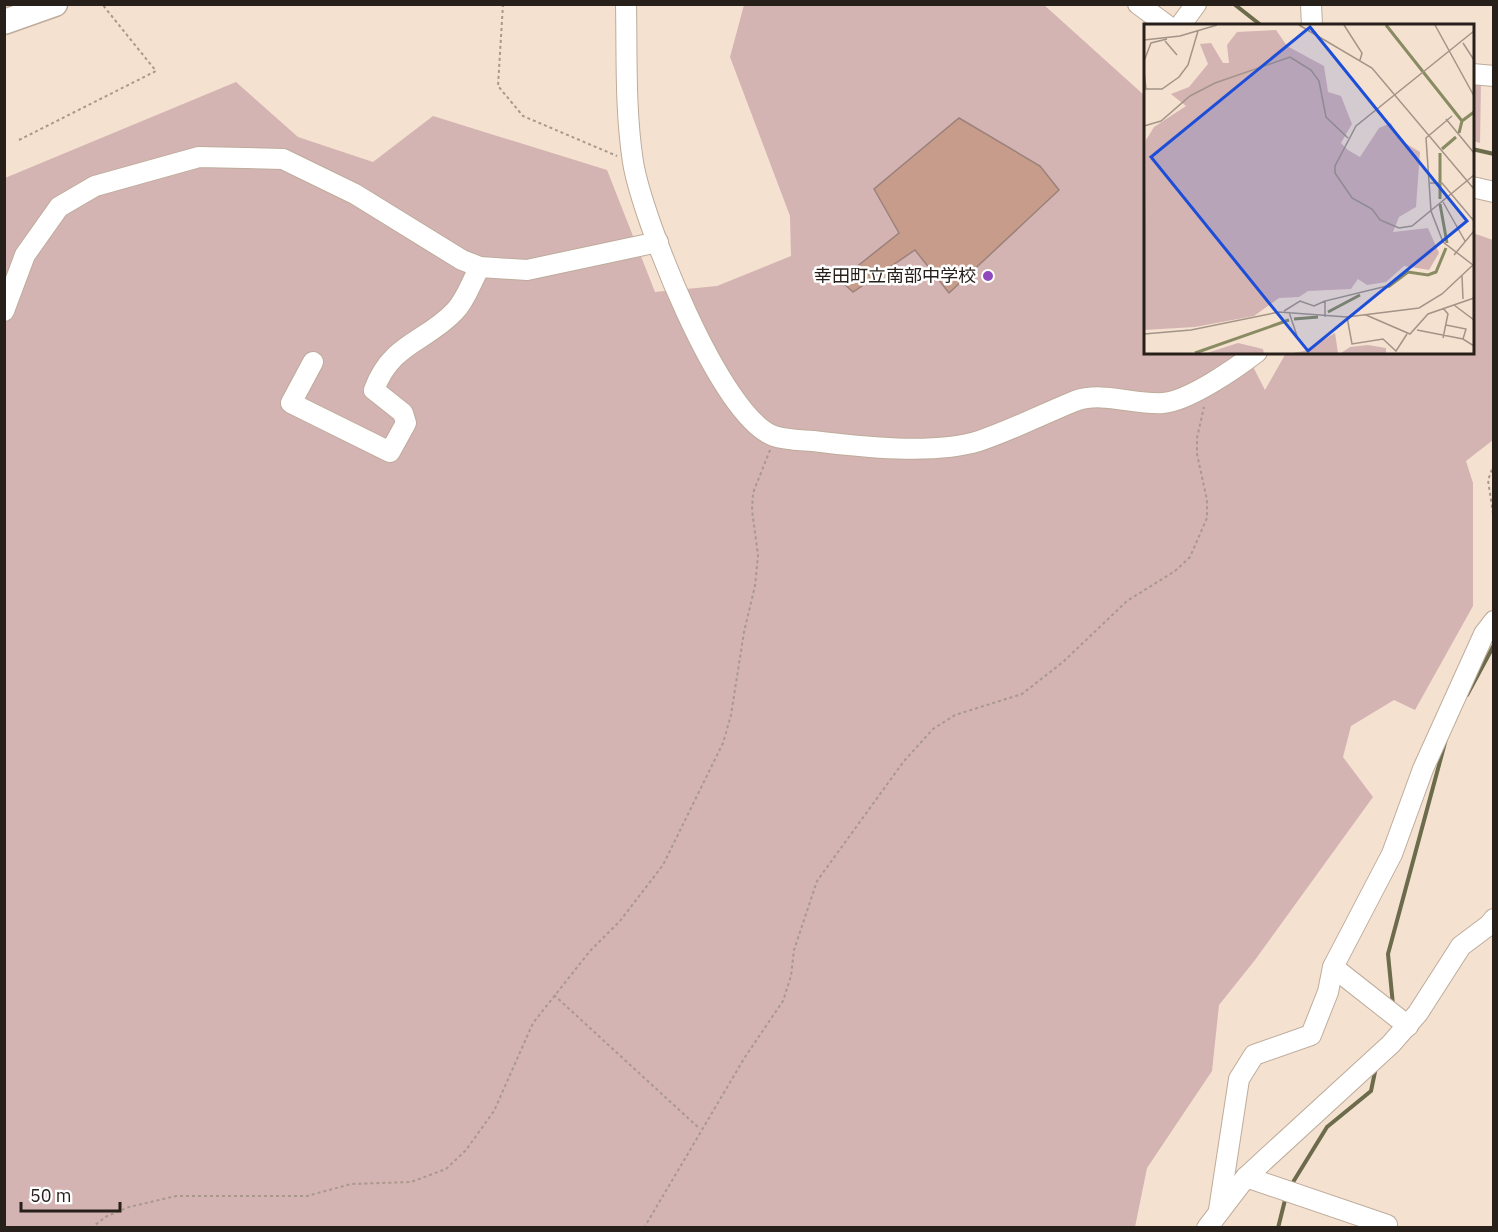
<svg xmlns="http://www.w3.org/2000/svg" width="1498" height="1232" viewBox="0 0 1498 1232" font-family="'IBM Plex Sans','Noto Sans JP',sans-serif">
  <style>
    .green { fill: #d4b3b3 }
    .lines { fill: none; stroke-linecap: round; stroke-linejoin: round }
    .stream { stroke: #6c6b4c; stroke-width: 4 }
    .building { fill: #c89c8b; stroke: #9a827a; stroke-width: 1.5 }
    .minor-casing { stroke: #beac9b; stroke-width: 22 }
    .major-casing { stroke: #beac9b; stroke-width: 27 }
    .path { stroke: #a8998c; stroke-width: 2; stroke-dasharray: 3 3; stroke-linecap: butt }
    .minor { stroke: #fff; stroke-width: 20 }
    .major { stroke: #fff; stroke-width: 24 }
    .poi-dot { fill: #8f49bd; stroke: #fff; stroke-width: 2 }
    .labels { text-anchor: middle; stroke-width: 5; stroke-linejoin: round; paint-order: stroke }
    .poi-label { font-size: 18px; fill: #27201a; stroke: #fff; text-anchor: end }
    .inset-river { fill: none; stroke: #898b62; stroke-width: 3 }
    .inset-road { fill: none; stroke: #a39487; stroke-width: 1.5 }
    .view { fill: #1d4ed8; fill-opacity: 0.15; stroke: #1d4ed8; stroke-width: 3 }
    .inset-edge { fill: none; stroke: #27201a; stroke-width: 3 }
  </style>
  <rect width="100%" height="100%" fill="#f5e1d0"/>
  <!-- green -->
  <g class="green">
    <polygon points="858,4 1043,4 1145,96 1146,352 1246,353 1265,390 1286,353 1472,352 1473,233 1493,240 1493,440 1466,461 1473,483 1473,606 1415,710 1394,700 1351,726 1343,757 1373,797 1255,960 1219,1005 1212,1071 1147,1168 1135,1227 5,1228 5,178 236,82 298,137 373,162 433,116 607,170 655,292 717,286 791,256 790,216 730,57 744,5"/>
    <polygon points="1472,80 1481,81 1480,143 1473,141"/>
  </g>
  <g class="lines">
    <!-- stream -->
    <g class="stream">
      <polyline points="1234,4 1262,26"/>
      <polyline points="1472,149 1494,154"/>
      <polyline points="1467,695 1494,645"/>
      <polyline points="1393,1005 1388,954 1446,739"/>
      <polyline points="1290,1187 1327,1127 1371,1091 1376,1067"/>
      <polyline points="1278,1228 1286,1196"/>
    </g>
  </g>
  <!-- building -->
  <polygon class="building" points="959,118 1040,166 1059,190 949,293 915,250 853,292 840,280 899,233 874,189"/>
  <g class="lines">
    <!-- minor casing -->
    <g class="minor-casing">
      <g id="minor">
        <path d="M626,4C627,56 625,110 633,162C642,218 720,417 774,436C786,440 801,440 813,441C861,447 934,455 979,441C1012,430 1043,414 1075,401C1103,391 1134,405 1163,403C1189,401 1236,368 1257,352"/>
        <polyline points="1138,4 1168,26"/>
        <polyline points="1311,4 1312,26"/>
        <polyline points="1180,26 1196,4"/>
        <polyline points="1472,74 1494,76"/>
        <polyline points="1472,187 1494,192"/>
        <polyline points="4,311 25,255 59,207 95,186 199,157 283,159 355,194 462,260 480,267 527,270 658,242"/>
        <path d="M313,362L291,403L390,452L406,423L403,413L374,390C391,343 426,342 455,311C466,300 472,280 480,267"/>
        <polyline points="1408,1026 1333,967 1392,854 1423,769 1484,634 1494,621"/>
        <polyline points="1246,1177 1387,1225"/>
        <polyline points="1219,1210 1239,1079 1254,1055 1311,1035 1328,992 1333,967"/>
        <polyline points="1207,1228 1246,1177 1391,1044 1418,1013 1461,946 1489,925 1494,919"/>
      </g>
    </g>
    <!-- major casing -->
    <g class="major-casing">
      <polyline id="major" points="4,22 55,4"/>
    </g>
    <!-- path -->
    <g class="path">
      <polyline points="503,4 498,86 523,116 617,156"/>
      <polyline points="19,140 156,71 102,4"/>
      <polyline points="1494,464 1488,480 1494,520"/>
      <polyline points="554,995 700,1129"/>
      <polyline points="91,1228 107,1216 129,1207 176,1196 307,1196 351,1184 411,1182 446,1169 466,1150 494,1111 533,1023 590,951 620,921 663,865 723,743 731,715 744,632 755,586 758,555 752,510 753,493 770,450"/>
      <polyline points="644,1228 745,1057 783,1001 791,976 794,950 817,881 904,761 933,729 955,715 1022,694 1063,662 1127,601 1175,571 1190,557 1207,518 1207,500 1197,454 1197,438 1204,407"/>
    </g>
    <!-- minor -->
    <use href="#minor" class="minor"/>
    <!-- major -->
    <use href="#major" class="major"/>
  </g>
  <!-- markers -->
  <circle class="poi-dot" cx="988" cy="276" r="6"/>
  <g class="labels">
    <!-- poi labels -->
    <g class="poi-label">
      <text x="976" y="282">幸田町立南部中学校</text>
    </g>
  </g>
  <!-- overview -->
  <g transform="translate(1144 24)">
    <rect width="330" height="330" fill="#f5e1d0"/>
    <path d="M132,6L143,22L180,42L184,68L197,72L208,100L197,119L204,126L216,133L235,104L247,99L256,116L276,128L272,183L255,193L249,208L284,204L295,229L285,246L260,242L242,258L223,261L214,255L207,265L164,267L155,273L135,274L110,292L51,303L0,306L2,116L10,103L42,82L27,70L45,63L64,40L56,20L67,19L79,39H85L83,21L93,8ZM191,309L194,329H149L160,327ZM94,319L119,325L120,329H63ZM224,321L242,324V329H197L206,323Z" fill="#d4b3b3"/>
    <path class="inset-river" d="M242,1L318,97M315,109L318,97L330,88M298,125L312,113M296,175V129M296,180L303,219M244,263L264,248L284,251L292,248L302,224M184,288L216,271M150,295L174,293M51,329L145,296"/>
    <path class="inset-road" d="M155,1L228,44L330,165M200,1L218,29L216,36M291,1L330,72M330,7L212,102L191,142V149L208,174L228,185L236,196L255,204L268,202L330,151M0,16L36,12L73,1M21,17L33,31M319,19L330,36M0,37L7,19L23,15M0,47L2,65M0,65H18L35,53L44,41L54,7M308,92L282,114L287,187L299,218L329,241M302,95L330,129M0,102L17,97L46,72L71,59L146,33L167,46L175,57L182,93L204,114M286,159H298L330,197M299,178L321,217M310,231L330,207M318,252L319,275M310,281L330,296M140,287L156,277L170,282L181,277M145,288L153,312M222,291L266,310L284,290L330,274M181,293V277L243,262M203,293L208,320L239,315L252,327L263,310M302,301L322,305L319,315M273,306L319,315L330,322M0,310L47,306L135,288L203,293L275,284L298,270L330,240M299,314L304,290L299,284"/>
    <path class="view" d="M166,3L323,197L164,327L7,133Z"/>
    <rect width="330" height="330" class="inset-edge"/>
  </g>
  <!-- border -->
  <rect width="1498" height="1232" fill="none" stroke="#27201a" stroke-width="12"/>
  <!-- scale -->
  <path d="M21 1202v9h99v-9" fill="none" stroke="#27201a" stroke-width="3"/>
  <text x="30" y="1202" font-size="18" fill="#27201a" stroke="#ffffff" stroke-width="4.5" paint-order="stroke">50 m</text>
</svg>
